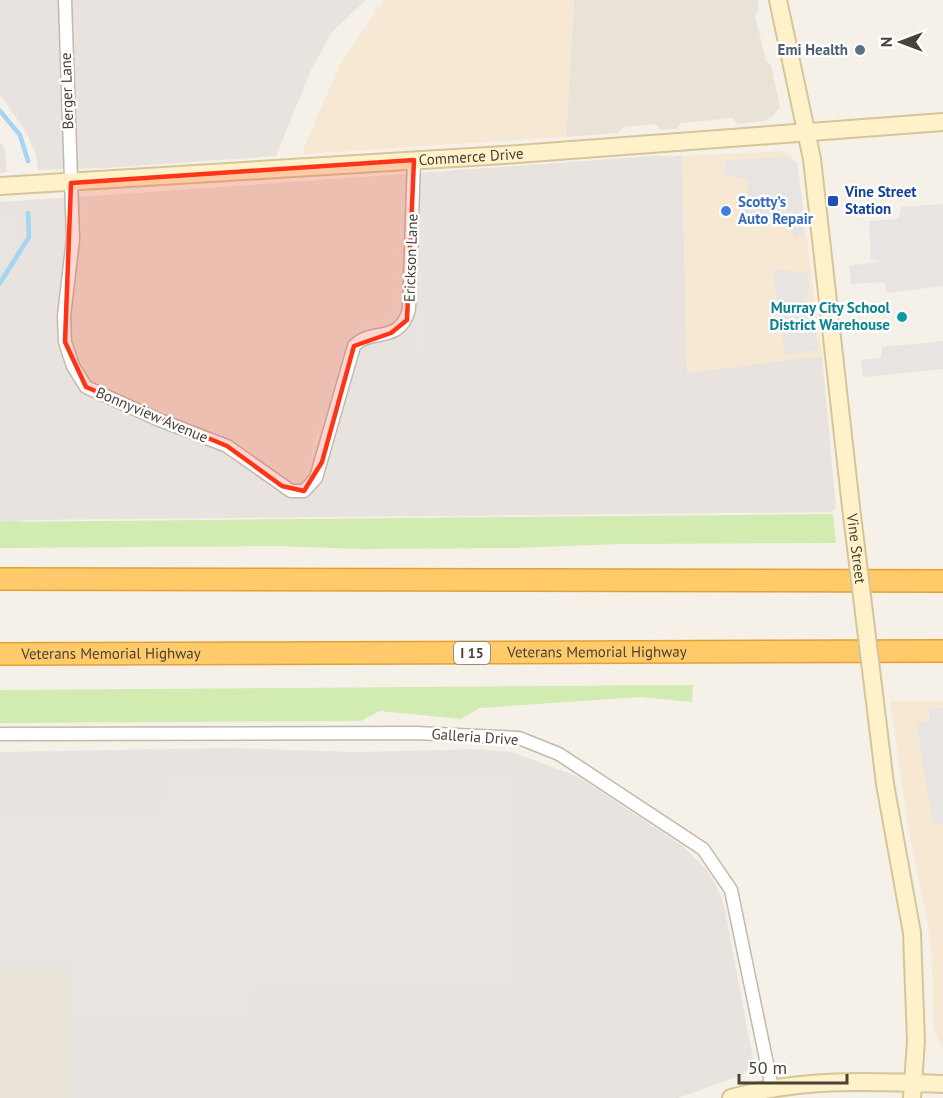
<svg xmlns="http://www.w3.org/2000/svg" width="943" height="1098" viewBox="0 0 943 1098" font-family="'PT Sans',sans-serif">
  <style>
    .residential { fill: #e9e3d7 }
    .commercial { fill: #f7e8d4 }
    .industrial { fill: #e8e3de }
    .green { fill: #d2ebb1 }
    .parking { fill: #e7e4e1 }
    .lines { fill: none; stroke-linecap: round; stroke-linejoin: round }
    .stream { stroke: #a4d5f4; stroke-width: 4.5 }
    .street-casing { stroke: #c1b9ab; stroke-width: 15 }
    .secondary-casing { stroke: #d7c597; stroke-width: 20 }
    .highway-casing { stroke: #e5a034; stroke-width: 24 }
    .street { stroke: #fff; stroke-width: 12 }
    .secondary { stroke: #fff1c9; stroke-width: 16 }
    .highway { stroke: #ffca6a; stroke-width: 21 }
    .secondary-bridge-casing { stroke: #d7c597; stroke-width: 20; stroke-linecap: butt }
    .secondary-bridge { stroke: #fff1c9; stroke-width: 16 }
    .marked { fill: #ff3416; fill-opacity: 0.2; stroke: #ff3416; stroke-width: 4.5; stroke-linejoin: round }
    .service-dot { fill: #5c6f8a; stroke: #fff; stroke-width: 2 }
    .transit-dot { fill: #1a4fb4; stroke: #fff; stroke-width: 2 }
    .shop-dot { fill: #3f7fe0; stroke: #fff; stroke-width: 2 }
    .culture-dot { fill: #0f9aa8; stroke: #fff; stroke-width: 2 }
    .labels { text-anchor: middle; stroke-width: 5; stroke-linejoin: round; paint-order: stroke }
    .shield { fill: #fff; stroke: #807b73; stroke-width: 1.5 }
    .shield-label { font-size: 14px; font-weight: bold; fill: #4a4237 }
    .service-label { font-size: 15px; font-weight: bold; fill: #4e5e75; stroke: #fff; text-anchor: end }
    .street-label { font-size: 15px; fill: #4a4237; stroke: #fff }
    .transit-label { font-size: 15px; font-weight: bold; fill: #164399; stroke: #fff; text-anchor: start }
    .shop-label { font-size: 15px; font-weight: bold; fill: #366cbe; stroke: #fff; text-anchor: start }
    .culture-label { font-size: 15px; font-weight: bold; fill: #0d838f; stroke: #fff; text-anchor: end }
  </style>
  <rect width="100%" height="100%" fill="#f5f1e9"/>
  <!-- residential -->
  <g class="residential">
    <polygon points="574,0 757,0 759,9 755,15 766,61 771,65 780,107 772,117 764,121 737,124 733,118 681,123 677,129 661,130 655,124 623,127 618,133 566,137"/>
    <polygon points="403,174 397,308 380,322 349,329 306,474 299,478 285,475 256,454 120,397 82,377 73,358 70,328 83,206 93,196"/>
    <polygon points="0,972 69,973 68,1098 0,1098"/>
  </g>
  <!-- commercial -->
  <g class="commercial">
    <polygon points="384,0 574,0 566,137 303,154 304,147 340,65"/>
    <polygon points="786,151 797,162 822,356 687,374 682,156"/>
    <polygon points="890,701 943,701 943,1049 934,1030 932,957 928,925 909,833"/>
  </g>
  <!-- industrial -->
  <g class="industrial">
    <polygon points="0,0 366,0 332,32 311,70 276,156 106,168 38,170 36,154 25,130 0,95"/>
    <polygon points="0,142 4,147 7,172 0,173"/>
    <polygon points="652,156 682,156 687,373 822,356 836,508 830,512 26,520 0,526 0,202 93,196 83,206 70,328 73,358 82,377 120,397 221,432 240,442 285,475 299,478 306,474 317,441 339,342 349,329 380,322 397,308 403,174"/>
    <polygon points="228,748 357,752 482,749 514,753 577,776 684,847 706,869 715,883 724,905 754,1064 742,1075 678,1098 68,1098 69,973 0,972 0,752"/>
  </g>
  <!-- green -->
  <g class="green">
    <polygon points="833,514 836,543 619,544 515,548 361,549 276,546 0,548 0,522"/>
    <polygon points="693,685 692,702 640,697 480,708 461,719 380,711 361,721 0,723 0,690"/>
  </g>
  <!-- parking -->
  <g class="parking">
    <polygon points="783,157 788,158 791,162 797,162 805,224 802,224 804,236 796,238 787,226 741,224 749,180 723,175 726,161"/>
    <polygon points="419,196 430,197 424,351 414,351"/>
    <polygon points="943,204 943,286 887,293 885,282 851,284 849,266 883,261 871,260 869,221 899,219 901,207"/>
    <polygon points="21,216 21,242 0,271 0,217"/>
    <polygon points="773,270 808,272 810,292 805,294 808,324 815,329 818,350 785,355"/>
    <polygon points="943,341 943,369 863,377 861,360 881,358 882,347"/>
    <polygon points="929,708 943,708 943,823 933,824 917,725 929,721"/>
    <polygon points="174,771 511,772 511,989 255,983 250,1021 72,1021 71,964 0,964 0,817 151,818"/>
  </g>
  <g class="lines">
    <!-- stream -->
    <g class="stream">
      <polyline points="0,111 20,135 28,161"/>
      <polyline points="0,283 29,237 28,213"/>
    </g>
    <!-- street casing -->
    <g class="street-casing">
      <g id="street">
        <path d="M65,0L73,239L64,316L65,342L73,366L86,387L157,419L227,446L291,491H304L316,478L354,346C371,327 400,345 409,309L414,160"/>
        <polyline points="0,734 416,733 519,738 559,754 703,849 731,890 772,1088"/>
      </g>
    </g>
    <!-- secondary casing -->
    <g class="secondary-casing">
      <g id="secondary">
        <polyline points="778,0 812,159 851,507"/>
        <path id="s1" d="M0,186L504,155L943,122"/>
        <polyline points="876,710 885,784 912,933 916,1041 912,1098"/>
        <path d="M731,1098C799,1078 873,1081 943,1084"/>
      </g>
    </g>
    <!-- highway casing -->
    <g class="highway-casing">
      <g id="highway">
        <polyline points="0,579 943,581"/>
        <path id="s2" d="M0,654L943,651"/>
      </g>
    </g>
    <!-- street -->
    <use href="#street" class="street"/>
    <!-- secondary -->
    <use href="#secondary" class="secondary"/>
    <!-- highway -->
    <use href="#highway" class="highway"/>
    <!-- secondary-bridge casing -->
    <g class="secondary-bridge-casing">
      <g id="secondary-bridge">
        <path id="s3" d="M851,507L876,710"/>
      </g>
    </g>
    <!-- secondary-bridge -->
    <use href="#secondary-bridge" class="secondary-bridge"/>
  </g>
  <!-- marked area -->
  <path class="marked" d="M414,160L407,320L391,333L354,346L322,462L304,491L282,486L227,446L86,387L65,342L71,183Z"/>
  <!-- markers -->
  <circle class="service-dot" cx="860" cy="50" r="6"/>
  <rect class="transit-dot" x="827" y="195" width="12" height="12" rx="3"/>
  <circle class="shop-dot" cx="726" cy="211" r="6"/>
  <circle class="culture-dot" cx="902" cy="317" r="6"/>
  <g class="labels">
    <!-- shield labels -->
    <rect class="shield" x="454" y="642" width="36" height="22" rx="4.5"/>
    <g class="shield-label">
      <text x="472" y="658">I 15</text>
    </g>
    <!-- service labels -->
    <g class="service-label">
      <text x="848" y="55">Emi Health</text>
    </g>
    <!-- street labels -->
    <g class="street-label">
      <text transform="translate(67 91) rotate(-92)" y="5">Berger Lane</text>
      <text dy="5" stroke="none"><textPath href="#s1" startOffset="472">Commerce Drive</textPath></text>
      <text transform="translate(411 258) rotate(-88)" y="5">Erickson Lane</text>
      <text transform="translate(152 415) rotate(23)" y="5">Bonnyview Avenue</text>
      <text dy="5" stroke="none"><textPath href="#s3" startOffset="42">Vine Street</textPath></text>
      <text dy="5" stroke="none"><textPath href="#s2" startOffset="597">Veterans Memorial Highway</textPath></text>
      <text dy="5" stroke="none"><textPath href="#s2" startOffset="111">Veterans Memorial Highway</textPath></text>
      <text transform="translate(475 737) rotate(4)" y="5">Galleria Drive</text>
    </g>
    <!-- transit labels -->
    <g class="transit-label">
      <text x="845" y="197">Vine Street<tspan x="845" dy="17">Station</tspan></text>
    </g>
    <!-- shop labels -->
    <g class="shop-label">
      <text x="738" y="207">Scotty’s<tspan x="738" dy="17">Auto Repair</tspan></text>
    </g>
    <!-- culture labels -->
    <g class="culture-label">
      <text x="890" y="313">Murray City School<tspan x="890" dy="17">District Warehouse</tspan></text>
    </g>
  </g>
  <!-- north arrow -->
  <g transform="translate(901 42) rotate(270)" stroke="#ffffff" stroke-width="4.5" paint-order="stroke">
  <path d="M0-4.5L10 22L0 15L-10 22Z" fill="#4a4237"/>
  <text y="-9" font-size="16" font-weight="bold" text-anchor="middle" fill="#4a4237">N</text>
  </g>
  <!-- scale -->
  <path d="M739 1074v9h108v-9" fill="none" stroke="#4a4237" stroke-width="3"/>
  <text x="748" y="1074" font-size="18" fill="#4a4237" stroke="#ffffff" stroke-width="4.5" paint-order="stroke">50 m</text>
</svg>
